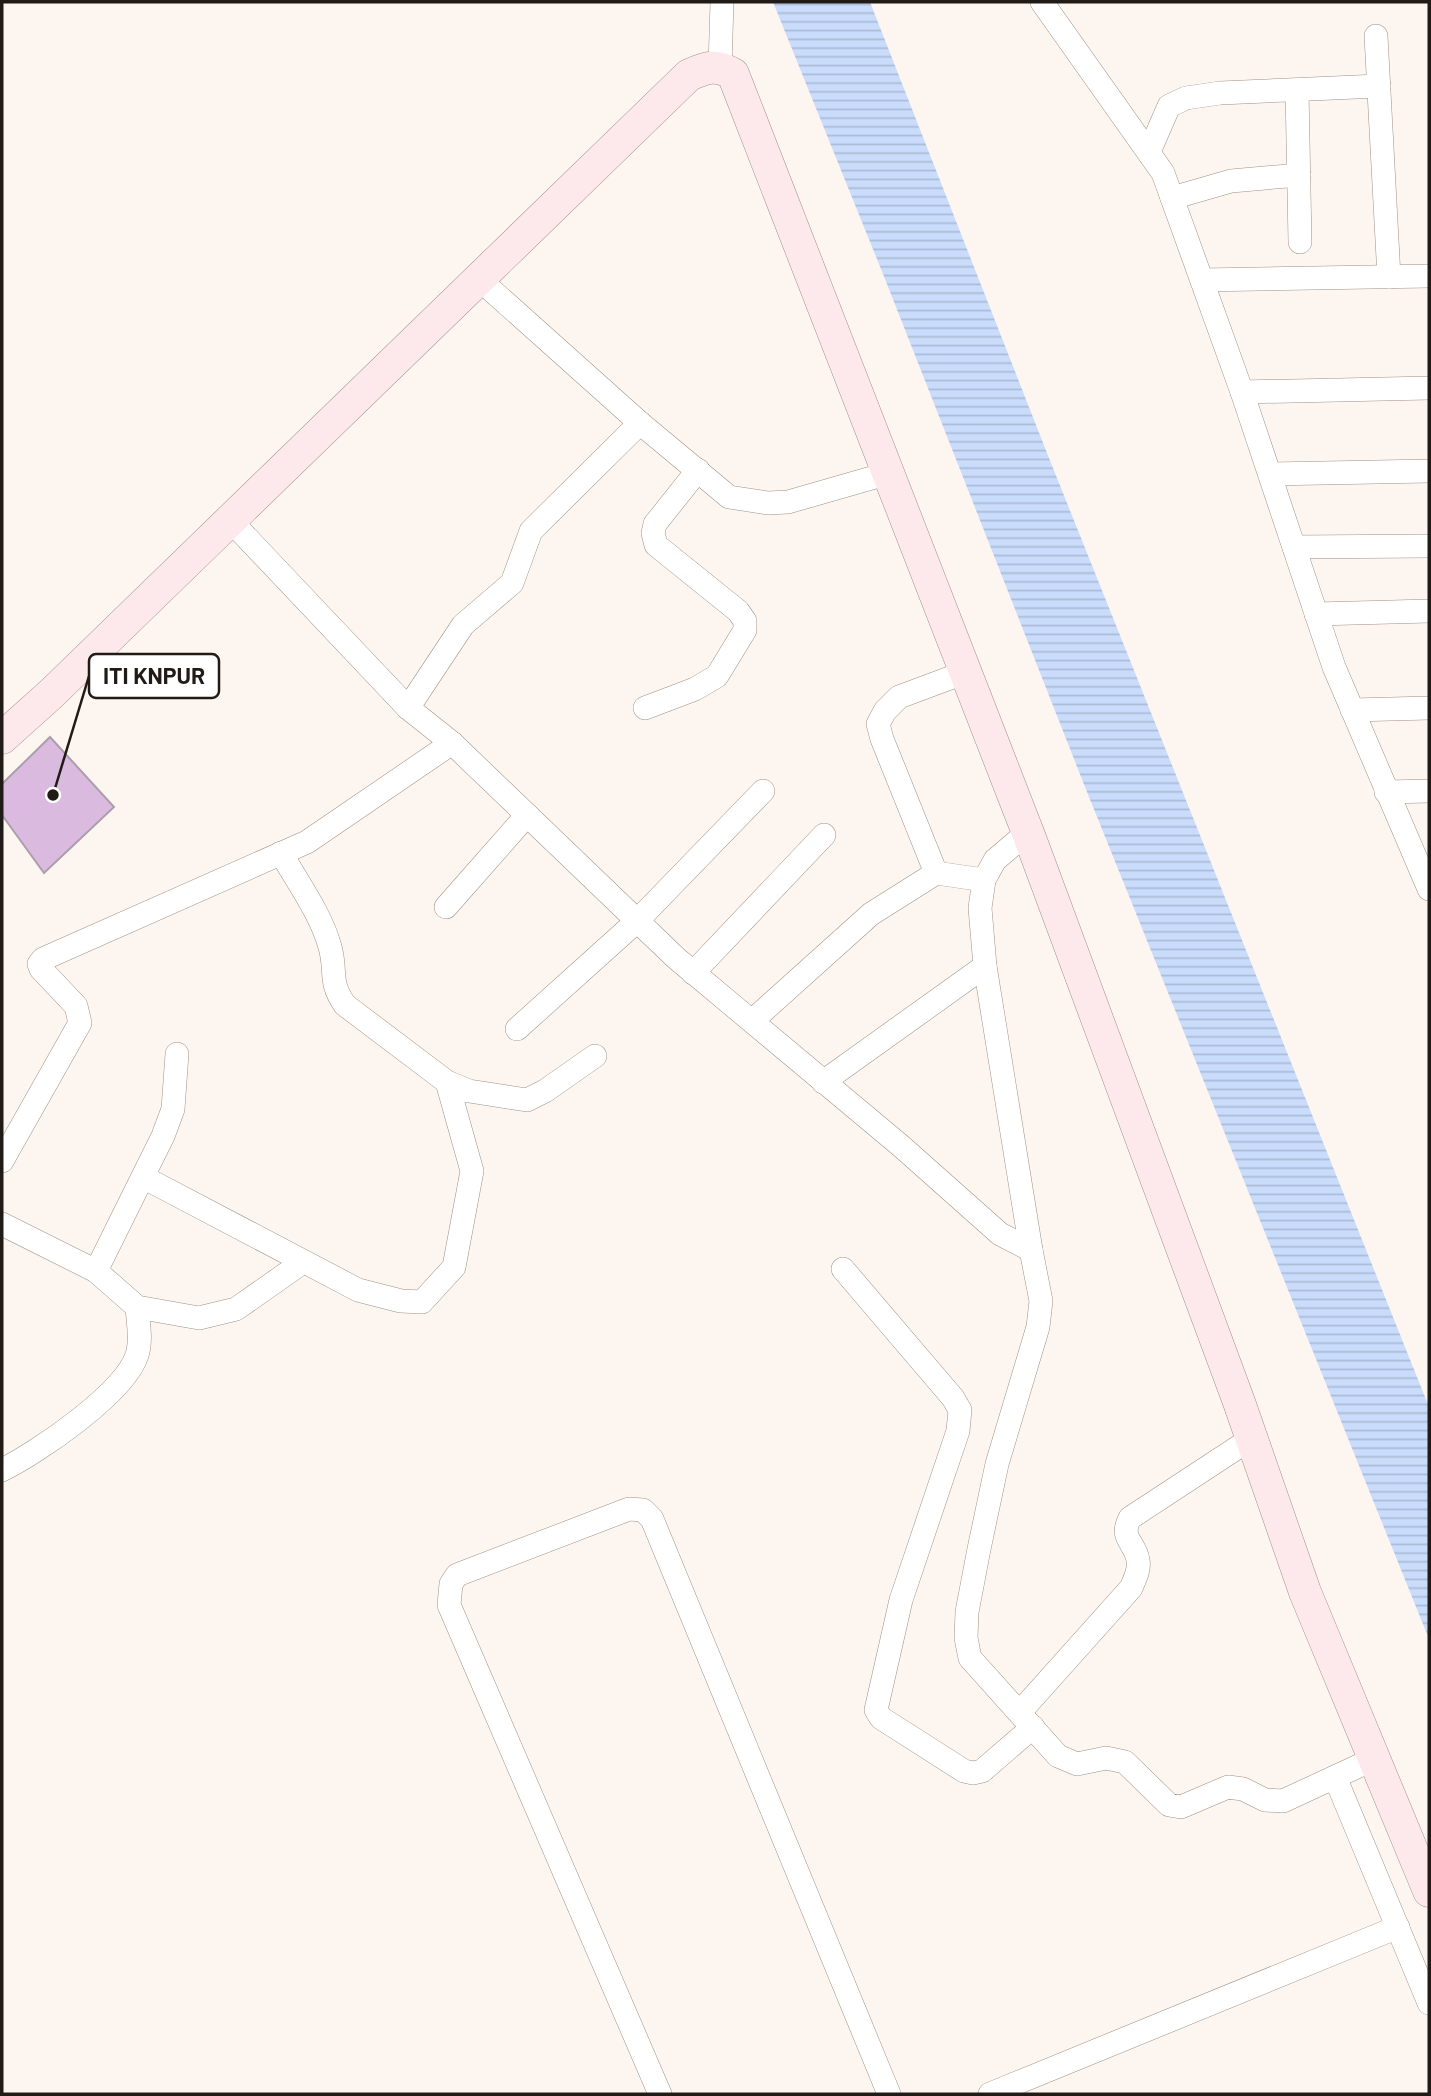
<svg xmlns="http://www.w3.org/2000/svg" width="1431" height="2096" viewBox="0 0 1431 2096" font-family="Barlow,sans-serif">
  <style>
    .water { fill: url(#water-rules) }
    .building { fill: #dabbdf; stroke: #ab9ead; stroke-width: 2 }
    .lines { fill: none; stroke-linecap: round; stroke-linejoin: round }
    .street-casing { stroke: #a19185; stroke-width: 24 }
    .secondary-casing { stroke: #a19185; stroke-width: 33 }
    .street { stroke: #fff; stroke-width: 23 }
    .secondary { stroke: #fde8ec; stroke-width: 32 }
    .leader { fill: none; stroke: #211b17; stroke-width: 2.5 }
    .callout-dot { fill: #211b17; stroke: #fff; stroke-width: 2.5 }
    .callout { fill: #fff; stroke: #211b17; stroke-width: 2.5 }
    .callout-label { font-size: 23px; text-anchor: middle; font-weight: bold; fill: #211b17 }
  </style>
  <defs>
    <pattern id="water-rules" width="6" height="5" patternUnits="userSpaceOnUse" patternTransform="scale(1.75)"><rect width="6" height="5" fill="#c9dcfb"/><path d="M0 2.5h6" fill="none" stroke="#acbcd6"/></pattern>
  </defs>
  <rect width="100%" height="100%" fill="#fdf6f0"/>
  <!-- water -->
  <polygon class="water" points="773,2 870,2 1047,453 1429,1407 1429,1639 1087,792 883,274"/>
  <!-- building -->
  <polygon class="building" points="50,737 114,807 44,873 2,815 2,784"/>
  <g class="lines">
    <!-- street casing -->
    <g class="street-casing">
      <g id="street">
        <polyline points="1042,2 1163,173 1242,392 1334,667 1429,889"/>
        <polyline points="1376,36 1389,277"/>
        <polyline points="720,67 722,2"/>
        <polyline points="1297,90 1300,242"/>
        <polyline points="1149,152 1169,106 1186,98 1220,93 1379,86"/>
        <polyline points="1172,198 1231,181 1299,175"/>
        <polyline points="479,279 640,423 729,497 768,503 788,502 889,473"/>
        <polyline points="1202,280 1429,276"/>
        <polyline points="1242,392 1429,388"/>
        <polyline points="1270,474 1429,471"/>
        <polyline points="230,520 408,708 452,743 676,958 901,1146 1000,1234 1031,1250"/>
        <polyline points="1294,547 1429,546"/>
        <polyline points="1316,614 1429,611"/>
        <polyline points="408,708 463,625 512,583 531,531 640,423"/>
        <polyline points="645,708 695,689 717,676 745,630 745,621 738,611 656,545 653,533 655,524 698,470"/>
        <polyline points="1352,710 1429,708"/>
        <polyline points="1386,792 1429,791"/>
        <polyline points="1028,832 995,860 984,880 980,908 985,966 1031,1250 1041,1301 1038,1327 997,1464 979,1549 967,1612 966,1638 970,1658 1058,1756 1077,1764 1106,1758 1125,1762 1169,1805 1181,1807 1228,1787 1243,1789 1265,1800 1283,1801 1376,1758"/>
        <path d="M281,853C298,883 321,914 330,947C337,971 328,981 345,1005L447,1082L469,1091L527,1100L545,1091L595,1056"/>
        <polyline points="936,873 882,739 878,724 885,711 899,697 966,672"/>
        <polyline points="446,907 527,815"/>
        <polyline points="693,973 824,835"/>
        <polyline points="752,1021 871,914 936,873 984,880"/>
        <polyline points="517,1029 637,921 763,791"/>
        <polyline points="823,1082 985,966"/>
        <polyline points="2,1161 80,1023 76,1006 41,969 39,964 43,959 307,842 452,743"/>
        <polyline points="143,1177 358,1290 401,1301 422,1302 454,1267 472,1171 447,1082"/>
        <polyline points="2,1224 96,1271 137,1307 199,1318 236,1309 303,1262"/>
        <polyline points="843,1269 953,1398 960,1410 958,1431 901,1600 876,1710 881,1718 964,1771 973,1773 982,1771 1033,1727"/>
        <polyline points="96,1271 163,1136 173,1109 177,1054"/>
        <path d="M2,1470C37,1453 125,1393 137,1355C142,1340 138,1323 137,1307"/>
        <path d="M1020,1712L1131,1588C1135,1579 1140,1569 1138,1560C1135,1542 1119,1538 1130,1518L1252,1438"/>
        <polyline points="1335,1777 1429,2003"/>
        <polyline points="660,2094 449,1605 451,1584 457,1575 629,1509 643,1510 652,1519 889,2094"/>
        <polyline points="990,2094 1398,1927"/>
      </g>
    </g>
    <!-- secondary casing -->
    <g class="secondary-casing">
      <path id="secondary" d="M2,738L51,694L689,75C707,67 716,64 733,74L1030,838L1239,1402L1305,1592L1429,1891"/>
    </g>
    <!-- street -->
    <use href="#street" class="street"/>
    <!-- secondary -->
    <use href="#secondary" class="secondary"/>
  </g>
  <!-- callouts -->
  <path class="leader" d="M53 795L89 676"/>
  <circle class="callout-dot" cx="53" cy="795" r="7"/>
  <rect class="callout" x="89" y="654" width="130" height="44" rx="7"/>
  <g class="callout-label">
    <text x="154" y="684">ITI KNPUR</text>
  </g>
  <!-- border -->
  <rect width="1431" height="2096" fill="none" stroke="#211b17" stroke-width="7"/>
</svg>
